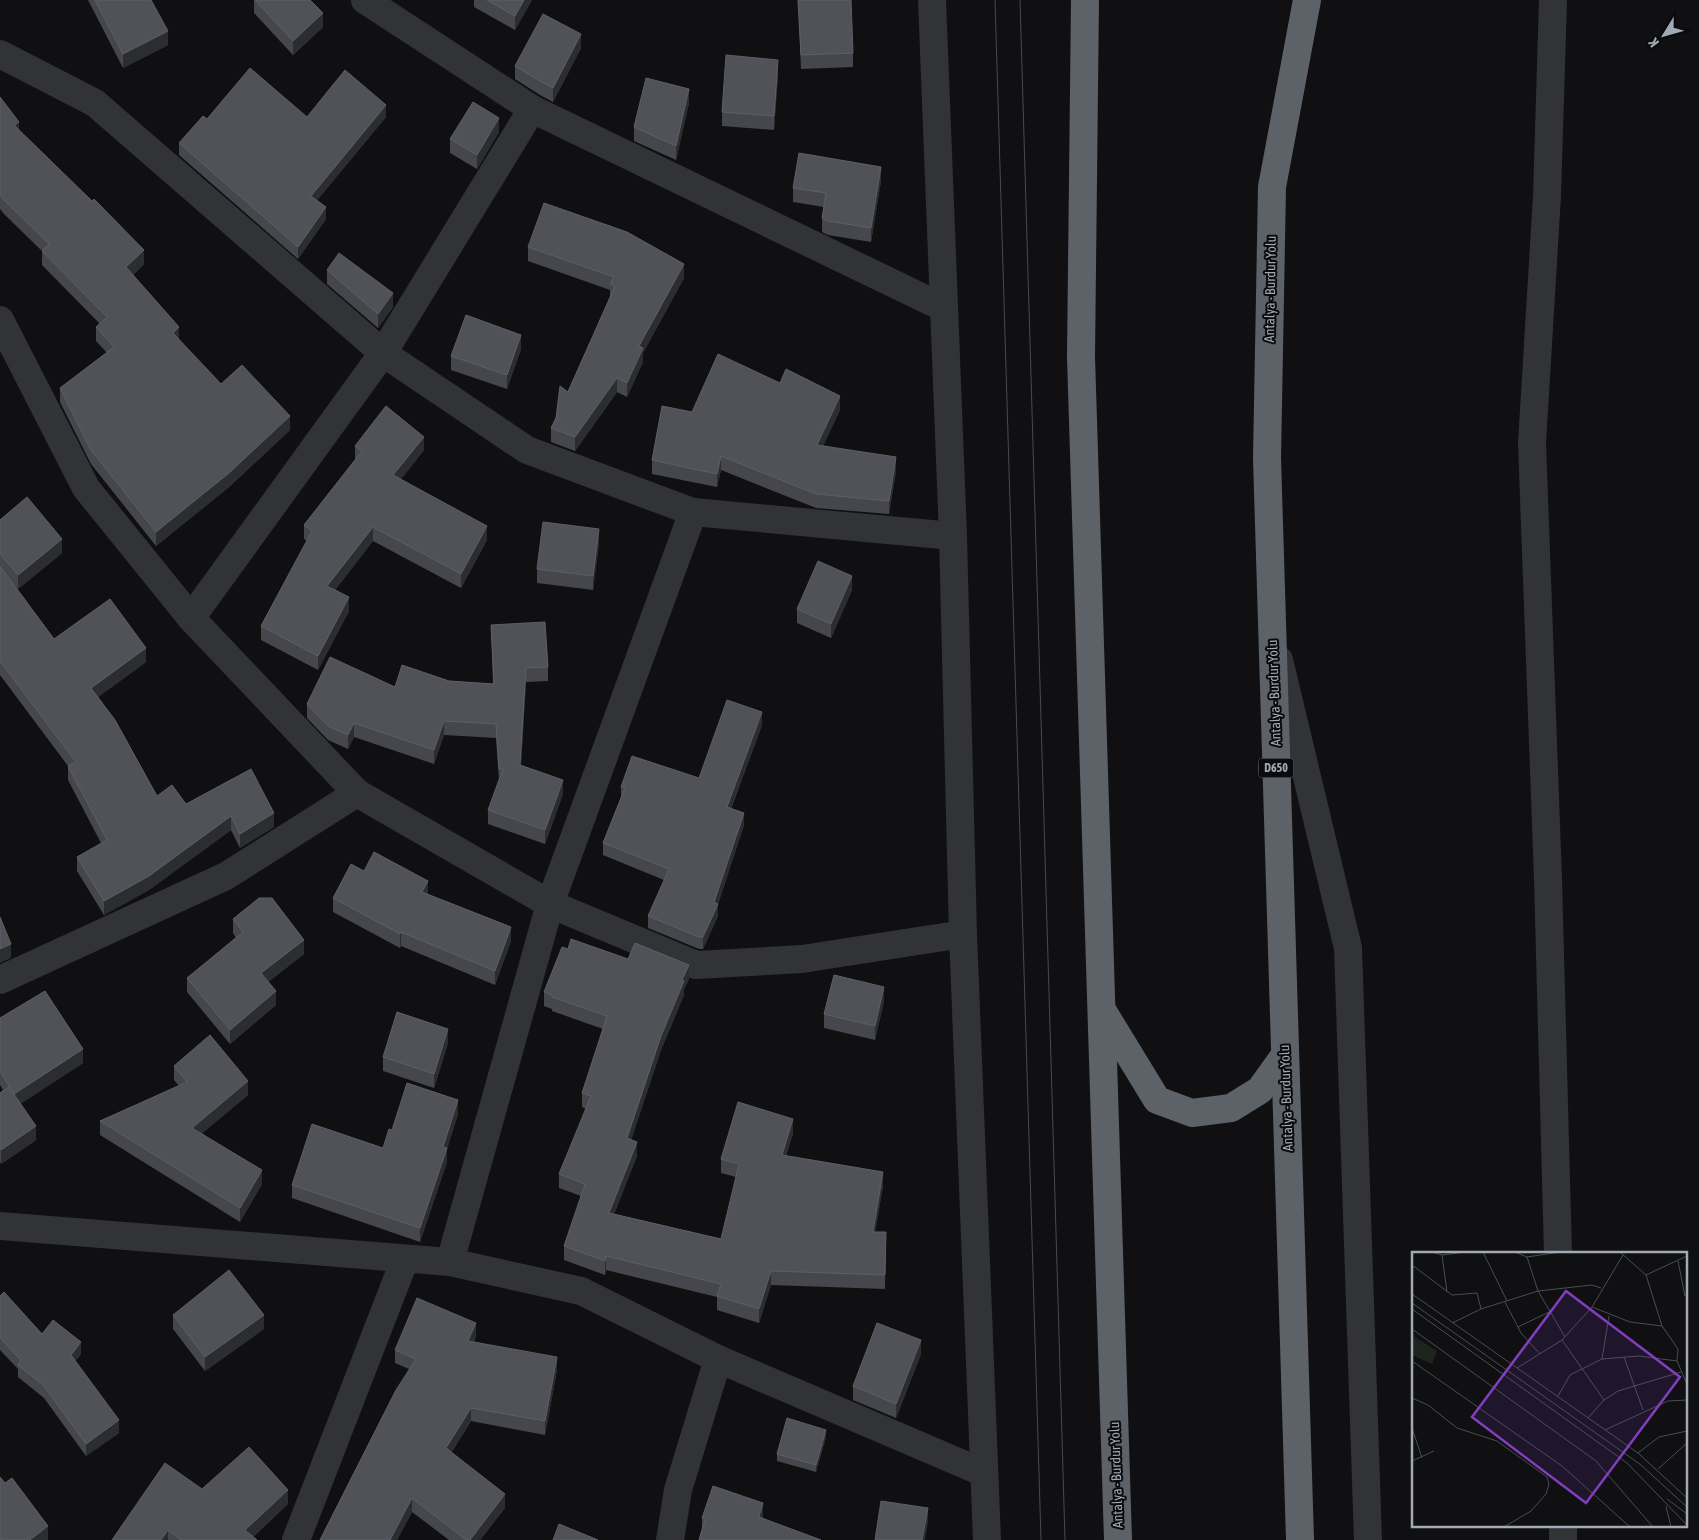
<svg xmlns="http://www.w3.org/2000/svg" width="1699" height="1540" viewBox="0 0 1699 1540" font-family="'Asap Condensed',sans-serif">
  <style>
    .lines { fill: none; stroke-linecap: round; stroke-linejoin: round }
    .minor { stroke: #313337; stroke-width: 28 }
    .highway { stroke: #5d6168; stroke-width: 28 }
    .tram { stroke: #484b50; stroke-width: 1 }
    .wall { fill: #46474d }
    .shaded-wall { fill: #2c2d31 }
    .building { fill: #505258; stroke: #5c6066 }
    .labels { text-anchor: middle; stroke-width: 4; stroke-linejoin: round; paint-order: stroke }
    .shield { fill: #0b0b0d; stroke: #747a80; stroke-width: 1 }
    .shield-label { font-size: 12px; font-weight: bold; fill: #a1a9b2 }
    .street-label { font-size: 14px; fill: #a1a9b2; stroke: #0b0b0d }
    .inset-road { fill: none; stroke: #4a4d52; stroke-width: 1 }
    .view { fill: #813fbd; fill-opacity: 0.15; stroke: #813fbd; stroke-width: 2.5 }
    .inset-edge { fill: none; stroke: #a1a9b2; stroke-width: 2.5 }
  </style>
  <rect width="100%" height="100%" fill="#101012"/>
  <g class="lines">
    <!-- minor -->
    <g class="minor">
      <polyline points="365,0 532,109 944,308"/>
      <polyline points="932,0 953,536 963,934 987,1540"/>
      <polyline points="1553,0 1547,196 1532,443 1548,879 1558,1254"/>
      <polyline points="0,54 95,103 383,353 527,450 693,512 953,536"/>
      <polyline points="0,320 86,488 191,618 357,793 550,904 696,965 802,959 963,934"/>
      <polyline points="191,618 383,353 532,109"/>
      <polyline points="1279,660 1348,948 1368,1540"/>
      <polyline points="0,980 226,876 357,793"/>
      <polyline points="0,1226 450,1262 581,1291 718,1359 984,1473"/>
      <polyline points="450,1262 550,904 693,512"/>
      <polyline points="1563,1526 1563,1540"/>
      <polyline points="296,1540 405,1259"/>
      <polyline points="670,1540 678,1490 718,1359"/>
    </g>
    <!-- highway -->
    <g class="highway">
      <polyline points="1085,0 1081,357 1118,1540"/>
      <polyline points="1102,1010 1157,1100 1192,1113 1231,1108 1260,1090 1285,1055"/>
      <polyline points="1300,1540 1267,458 1272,187 1307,0"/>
    </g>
    <!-- tram -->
    <g class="tram">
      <polyline points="995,0 1041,1540"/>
      <polyline points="1020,0 1065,1540"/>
    </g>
  </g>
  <!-- wall -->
  <g class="wall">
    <polygon points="88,0 151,0 168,45 123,68"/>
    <polygon points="254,0 310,0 323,27 293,55 254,13"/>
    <polygon points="474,0 532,0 515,30 474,7"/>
    <polygon points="798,0 853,53 853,67 801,69"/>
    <polygon points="581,48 553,102 540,95 515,79 515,66"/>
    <polygon points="778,74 774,130 722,126 722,112"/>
    <polygon points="0,97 19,130 144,264 133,275 179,340 221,384 290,430 229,487 156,546 91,464 60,402 60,388 107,353 96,341 96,327 100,324 42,265 42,251 4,214 0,209"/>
    <polygon points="689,103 676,160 634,141 634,127"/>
    <polygon points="307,117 386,117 317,200 326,219 298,259 179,155 179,143 207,119"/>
    <polygon points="499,132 477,169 450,153 450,139"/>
    <polygon points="881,181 871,242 828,235 822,232 822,218 824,207 793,202 793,188"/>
    <polygon points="528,247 684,278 643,353 643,362 627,397 617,392 575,451 551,442 551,428 610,298 610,290 528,261"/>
    <polygon points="327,270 393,307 378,328 327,284"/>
    <polygon points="521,349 507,389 451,370 451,356"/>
    <polygon points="780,383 840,410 823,446 896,471 889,514 816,508 721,470 717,487 652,474 652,460 692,412"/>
    <polygon points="355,446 424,450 401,479 487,540 461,588 373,541 335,590 349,611 318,670 261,640 261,626 307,541 304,539 304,525 355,460"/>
    <polygon points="0,520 62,553 18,589 12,582 54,639 146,662 98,697 157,796 274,827 240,848 231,830 149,890 104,915 77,871 77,857 101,843 68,780 68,766 0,675"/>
    <polygon points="599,543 593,590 537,583 537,569"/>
    <polygon points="852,590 831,638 797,623 797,609"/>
    <polygon points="491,625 548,667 548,681 526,682 521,765 563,794 545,844 488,824 488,810 499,780 496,738 444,735 434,764 354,737 348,749 328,740 307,718 307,704 395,687 449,681 493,684"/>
    <polygon points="762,725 731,809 744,825 718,904 718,916 703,949 699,949 648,928 648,916 664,880 603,855 603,843 621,797 621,787 699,778"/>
    <polygon points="364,871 428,894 511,941 495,985 401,946 400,948 333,912 333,898"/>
    <polygon points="233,919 304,954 268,982 276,1005 230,1044 187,992 187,978 236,938 233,933"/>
    <polygon points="568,949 689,979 684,989 684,995 661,1050 631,1140 637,1156 614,1214 721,1239 736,1177 721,1173 721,1159 793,1133 786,1156 883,1186 875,1232 886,1232 885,1289 771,1285 759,1323 717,1310 717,1297 606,1270 605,1275 564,1260 564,1246 581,1196 559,1188 559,1174 586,1109 582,1107 582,1093 603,1029 552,1011 552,1009 544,1006 544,992"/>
    <polygon points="884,1001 875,1040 824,1028 824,1014"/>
    <polygon points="0,1018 83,1063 20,1104 36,1140 1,1164 0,1162 0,1093 3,1090 0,1085"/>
    <polygon points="448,1043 434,1088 383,1071 383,1057"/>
    <polygon points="174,1066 248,1095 202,1133 262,1184 240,1222 100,1135 100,1121 179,1086 174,1080"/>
    <polygon points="458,1114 447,1149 447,1162 420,1242 292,1198 292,1185 383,1148 392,1130"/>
    <polygon points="0,1296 42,1334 81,1354 75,1361 119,1433 86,1456 44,1398 18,1377 18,1369 0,1350"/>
    <polygon points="173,1315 264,1329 205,1371 173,1329"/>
    <polygon points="476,1336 474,1342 557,1370 545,1435 471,1421 451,1453 505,1508 480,1540 449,1540 412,1512 397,1540 320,1540 409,1369 395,1363 395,1350"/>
    <polygon points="921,1354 896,1418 853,1400 853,1386"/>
    <polygon points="826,1437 816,1472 777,1461 777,1454"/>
    <polygon points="202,1489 288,1504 253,1537 257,1540 112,1540"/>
    <polygon points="763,1516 762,1519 702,1528 702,1518"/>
  </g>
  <!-- shaded-wall -->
  <g class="shaded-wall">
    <polygon points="524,0 532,0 515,30 515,16"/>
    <polygon points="323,13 323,27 293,55 293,41"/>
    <polygon points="168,31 168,45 123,68 123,54"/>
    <polygon points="581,34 581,48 553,102 553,88"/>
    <polygon points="778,60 778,74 774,130 774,116"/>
    <polygon points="689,89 689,103 676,160 676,146"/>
    <polygon points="386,105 386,117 311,208 311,196"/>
    <polygon points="499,118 499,132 477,169 477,155"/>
    <polygon points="19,122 19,136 14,125"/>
    <polygon points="881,167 881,181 871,242 871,228"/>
    <polygon points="326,207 326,219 298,259 298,247"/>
    <polygon points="144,250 144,264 126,281 126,267"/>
    <polygon points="684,264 684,278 643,353 643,362 627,397 627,383 639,346"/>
    <polygon points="393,293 393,307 378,328 378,314"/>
    <polygon points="179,327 179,341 173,333"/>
    <polygon points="521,335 521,349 507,389 507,375"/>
    <polygon points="617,378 617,392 575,451 575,437"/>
    <polygon points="840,396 840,410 817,458 817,445"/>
    <polygon points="290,416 290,430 229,487 156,546 156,532"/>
    <polygon points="424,437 424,450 393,489 393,475"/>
    <polygon points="721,456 721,470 717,487 717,474"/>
    <polygon points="896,457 896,471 889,514 889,501"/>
    <polygon points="487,526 487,540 461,588 461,574"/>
    <polygon points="373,527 373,541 327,600 327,586"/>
    <polygon points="599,529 599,543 593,590 593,576"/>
    <polygon points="62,539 62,553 18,589 18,575"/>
    <polygon points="852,576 852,590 831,638 831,624"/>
    <polygon points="349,597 349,611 318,670 318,656"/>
    <polygon points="146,648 146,662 91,702 91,688"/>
    <polygon points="526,668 526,682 520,779 520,765"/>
    <polygon points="762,712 762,725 727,819 727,807"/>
    <polygon points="444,721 444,735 434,764 434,750"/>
    <polygon points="354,723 354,737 348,749 348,735"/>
    <polygon points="563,780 563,794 545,844 545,830"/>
    <polygon points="274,813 274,827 240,848 240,834"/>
    <polygon points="744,813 744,825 718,904 718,916 703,949 703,937"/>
    <polygon points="231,816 231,830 149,890 104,915 104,901"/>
    <polygon points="428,881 428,895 422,892"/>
    <polygon points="511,927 511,941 495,985 495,971"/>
    <polygon points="401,932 401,946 400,948 400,934"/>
    <polygon points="304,940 304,954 261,987 261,973"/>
    <polygon points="11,944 11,958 0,963 0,949"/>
    <polygon points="689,965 689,979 684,989 684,995 661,1050 627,1152 627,1138 661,1036 682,980"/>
    <polygon points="884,987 884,1001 875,1040 875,1026"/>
    <polygon points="276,991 276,1005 230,1044 230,1030"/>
    <polygon points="448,1029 448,1043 434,1088 434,1074"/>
    <polygon points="83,1049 83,1063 14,1108 14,1094"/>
    <polygon points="248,1081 248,1095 192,1142 192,1128"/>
    <polygon points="458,1100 458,1114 447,1149 447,1162 420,1242 420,1228 443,1147"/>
    <polygon points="793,1119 793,1133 782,1169 782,1155"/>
    <polygon points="36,1126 36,1140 1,1164 1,1150"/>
    <polygon points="637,1142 637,1156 609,1227 609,1213"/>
    <polygon points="262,1170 262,1184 240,1222 240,1208"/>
    <polygon points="883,1172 883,1186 873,1246 873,1232"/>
    <polygon points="606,1256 606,1270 605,1275 605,1261"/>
    <polygon points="771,1271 771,1285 759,1323 759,1309"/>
    <polygon points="264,1315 264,1329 205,1371 205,1357"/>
    <polygon points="476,1323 476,1336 468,1354 468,1341"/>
    <polygon points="921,1340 921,1354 896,1418 896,1404"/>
    <polygon points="81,1342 81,1354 71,1367 71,1355"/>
    <polygon points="557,1357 557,1370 545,1435 545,1421"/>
    <polygon points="471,1408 471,1421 446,1462 446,1448"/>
    <polygon points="119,1420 119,1433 86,1456 86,1444"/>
    <polygon points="826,1430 826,1437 816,1472 816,1465"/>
    <polygon points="288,1490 288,1504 249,1540 245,1530"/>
    <polygon points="505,1494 505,1508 480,1540 470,1540"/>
    <polygon points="412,1498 412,1512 397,1540 390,1540"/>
    <polygon points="763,1503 763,1516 759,1530 759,1517"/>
    <polygon points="928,1508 928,1522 925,1540 922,1540"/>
    <polygon points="48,1526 48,1540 30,1540"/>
    <polygon points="168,1530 168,1540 161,1540"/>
  </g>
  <!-- building -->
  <g class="building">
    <polygon points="95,0 151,0 168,31 123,54"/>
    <polygon points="255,0 310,0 323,13 293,41"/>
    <polygon points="487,0 524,0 515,16"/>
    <polygon points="798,0 851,0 853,53 801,55"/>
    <polygon points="543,14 581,34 553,88 540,81 515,66"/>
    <polygon points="726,55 778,60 774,116 722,112"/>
    <polygon points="250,68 307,117 345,70 386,105 311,196 326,207 298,247 179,143 203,116 207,119"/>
    <polygon points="646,78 689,89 676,146 634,127"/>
    <polygon points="0,97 19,122 14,125 92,201 94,199 144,250 126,267 179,327 173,333 221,384 242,365 290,416 229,473 156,532 91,450 60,388 114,347 96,327 107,317 42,251 49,244 4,200 0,195"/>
    <polygon points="473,102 499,118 477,155 450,139"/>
    <polygon points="799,153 881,167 871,228 828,221 822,218 826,193 793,188"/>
    <polygon points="544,203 627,232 684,264 639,346 643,348 627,383 617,378 575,437 551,428 556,418 560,386 568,392 615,286 610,284 614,277 528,247"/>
    <polygon points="339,253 393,293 378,314 327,270"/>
    <polygon points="466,315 521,335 507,375 451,356"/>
    <polygon points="718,354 780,383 786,369 840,396 817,445 896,457 889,501 816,494 721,456 717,474 652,460 662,406 692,412"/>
    <polygon points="386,406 424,437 393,475 487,526 461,574 373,527 327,586 349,597 318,656 261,626 312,531 304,525 362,451 355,446"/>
    <polygon points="27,497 62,539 18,575 0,554 0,520"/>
    <polygon points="543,522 599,529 593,576 537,569"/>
    <polygon points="818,561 852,576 831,624 797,609"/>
    <polygon points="0,566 54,639 110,599 146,648 91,688 115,720 157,796 172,785 186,804 251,769 274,813 240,834 231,816 149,876 104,901 77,857 107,840 68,766 76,762 0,661"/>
    <polygon points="545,622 548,667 526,668 520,765 563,780 545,830 488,810 503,769 499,769 496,724 444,721 434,750 354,723 348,735 328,726 307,704 330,657 395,687 402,665 449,681 494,684 491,625"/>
    <polygon points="727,700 762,712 727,807 744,813 714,902 718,904 703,937 699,937 648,916 669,869 603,843 625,788 621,787 632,756 699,778"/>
    <polygon points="374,852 428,881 422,892 511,927 495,971 401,932 400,934 333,898 351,864 364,871"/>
    <polygon points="259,898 272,898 304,940 261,973 276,991 230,1030 187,978 243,932 233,919"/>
    <polygon points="0,917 11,944 0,949"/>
    <polygon points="571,939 628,959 635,943 689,965 682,980 684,981 661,1036 627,1138 637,1142 609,1213 721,1239 739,1164 721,1159 738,1102 793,1119 782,1155 883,1172 873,1232 886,1232 885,1275 771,1271 759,1309 717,1296 721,1284 606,1256 605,1261 564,1246 585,1184 559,1174 591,1096 582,1093 607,1016 552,997 552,995 544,992 562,947 568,949"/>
    <polygon points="834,975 884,987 875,1026 824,1014"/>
    <polygon points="45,991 83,1049 14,1094 0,1071 0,1018"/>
    <polygon points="397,1012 448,1029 434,1074 383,1057"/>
    <polygon points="210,1035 248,1081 192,1128 262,1170 240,1208 100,1121 187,1082 174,1066"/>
    <polygon points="407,1083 458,1100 443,1147 447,1148 420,1228 292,1185 312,1124 383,1148 389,1129 392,1130"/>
    <polygon points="9,1087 36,1126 1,1150 0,1148 0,1093"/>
    <polygon points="229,1270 264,1315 205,1357 173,1315"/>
    <polygon points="4,1292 42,1334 53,1320 81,1342 71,1355 119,1420 86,1444 44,1386 18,1365 21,1360 0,1338 0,1296"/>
    <polygon points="417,1298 476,1323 468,1341 557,1357 545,1421 471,1408 446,1448 505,1494 470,1540 466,1540 412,1498 390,1540 320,1540 396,1390 416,1359 395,1350"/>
    <polygon points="877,1323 921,1340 896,1404 853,1386"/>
    <polygon points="787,1418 826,1430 816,1465 777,1454"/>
    <polygon points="249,1447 288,1490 245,1530 257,1540 181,1540 168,1530 161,1540 112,1540 165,1463 202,1489"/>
    <polygon points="0,1477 5,1483 12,1478 48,1526 30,1540 0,1540"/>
    <polygon points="713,1486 763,1503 759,1517 821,1540 699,1540 705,1519 702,1518"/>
    <polygon points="881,1501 928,1508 922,1540 875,1540"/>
    <polygon points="559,1524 598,1540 553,1540"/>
  </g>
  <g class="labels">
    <!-- shield labels -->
    <rect class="shield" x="1258.5" y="758.5" width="35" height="19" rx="4"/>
    <g class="shield-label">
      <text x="1276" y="772">D650</text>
    </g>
    <!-- street labels -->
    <g class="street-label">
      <text transform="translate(1270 289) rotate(-89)" y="5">Antalya - Burdur Yolu</text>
      <text transform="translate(1274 693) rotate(-92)" y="5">Antalya - Burdur Yolu</text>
      <text transform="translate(1286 1098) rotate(-92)" y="5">Antalya - Burdur Yolu</text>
      <text transform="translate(1116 1475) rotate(-92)" y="5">Antalya - Burdur Yolu</text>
    </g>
  </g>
  <!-- overview -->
  <g transform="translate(1412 1252)">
    <rect width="275" height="275" fill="#101012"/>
    <path d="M0,83L25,99L20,112L0,103Z" fill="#1d241d"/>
    <path class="inset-road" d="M20,0L30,3L53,0M71,0L95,49M103,0L115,5L148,0M209,1L234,23L250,74L266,97L265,109L275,132M30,3L35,40M115,5L126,39L153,85M266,9L273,44M0,13L40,43L65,41L69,57M234,23L275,4M0,42L226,201L275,246M93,50L109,81L128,102M0,51L229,213L275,255M180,55L218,70L250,74M0,57L215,211L275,273M40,71L69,57L126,39L180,33L189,36M106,75L137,60M0,77L184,209L241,275M150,88L192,148M212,105L231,158M190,107L197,64M0,109L150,214L217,274M105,116L150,88L180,55L211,3M146,144L158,123L190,107L227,104L265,109M0,146L16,153L45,176L85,189L135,225L137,232L134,242L119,259L92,275M176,166L192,148L206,139L269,120M0,176L10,206M193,178L256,149L275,148M226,201L247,185L275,179M0,209L22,199M246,217L275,191M255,247L275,262M254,254L259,275"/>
    <path class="view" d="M154,39L268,125L174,251L60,165Z"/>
    <rect width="275" height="275" class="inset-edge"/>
  </g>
  <!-- north arrow -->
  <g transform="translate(1664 35) rotate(233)" stroke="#0b0b0d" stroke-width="4" paint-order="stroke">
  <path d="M0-4L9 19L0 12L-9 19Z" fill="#a1a9b2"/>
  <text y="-8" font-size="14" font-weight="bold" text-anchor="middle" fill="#a1a9b2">K</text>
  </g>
</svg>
